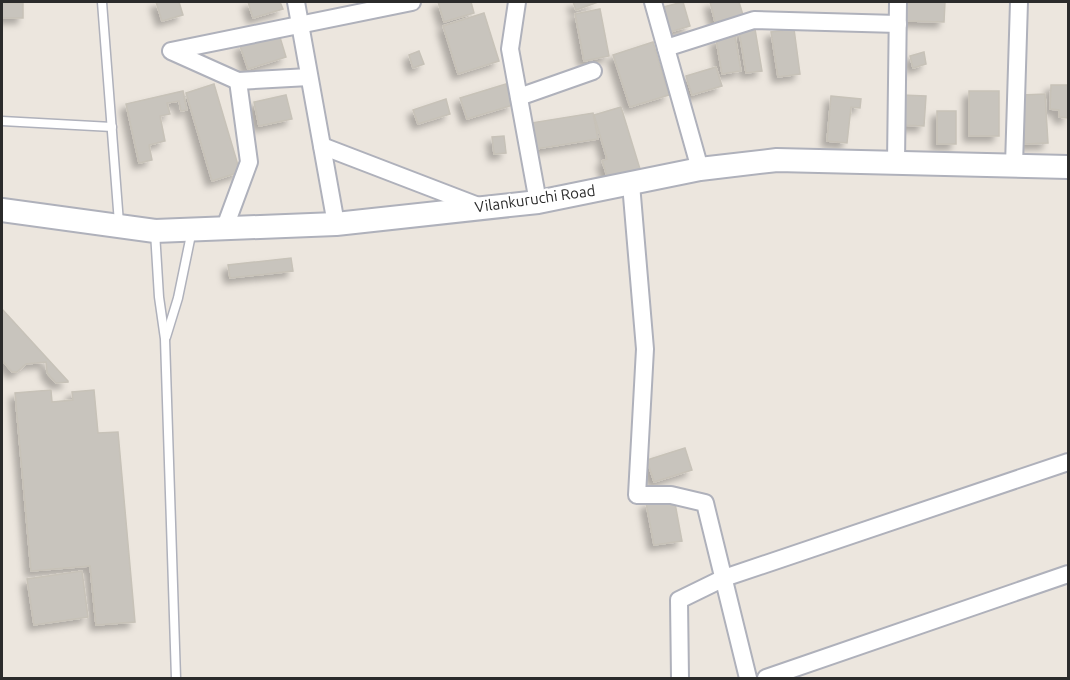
<svg xmlns="http://www.w3.org/2000/svg" width="1070" height="680" viewBox="0 0 1070 680" font-family="Ubuntu,sans-serif">
  <style>
    .building { fill: #c8c4bd; stroke: #c7c2b8; stroke-width: 1.5; filter: url(#shadow) }
    .lines { fill: none; stroke-linecap: round; stroke-linejoin: round }
    .lane-casing { stroke: #afb1bb; stroke-width: 11 }
    .street-casing { stroke: #afb1bb; stroke-width: 20 }
    .secondary-casing { stroke: #afb1bb; stroke-width: 26 }
    .lane { stroke: #fff; stroke-width: 8 }
    .street { stroke: #fff; stroke-width: 16 }
    .secondary { stroke: #fff; stroke-width: 22 }
    .labels { text-anchor: middle; stroke-width: 4.5; stroke-linejoin: round; paint-order: stroke }
    .street-label { font-size: 15px; fill: #2b2b2b; stroke: #fff }
  </style>
  <defs>
    <filter id="shadow"><feDropShadow dx="-5.5" dy="5.5" stdDeviation="3" flood-color="#0004"/></filter>
  </defs>
  <rect width="100%" height="100%" fill="#ece6de"/>
  <!-- building -->
  <g class="building">
    <polygon points="156,2 179,2 183,15 162,21"/>
    <polygon points="248,2 280,2 283,9 253,18"/>
    <polygon points="438,2 471,2 474,13 444,22"/>
    <polygon points="573,2 598,2 576,10"/>
    <polygon points="683,2 690,26 670,32 663,7"/>
    <polygon points="710,2 739,2 743,15 715,22"/>
    <polygon points="907,2 945,2 944,22 907,21"/>
    <rect x="2" y="3" width="21" height="15"/>
    <polygon points="600,9 609,56 584,61 575,14"/>
    <polygon points="484,13 499,61 458,74 443,26"/>
    <polygon points="755,29 762,71 746,73 739,31"/>
    <polygon points="794,29 800,74 778,77 771,32"/>
    <polygon points="279,34 286,57 248,69 240,46"/>
    <polygon points="735,36 741,71 722,74 716,39"/>
    <polygon points="653,42 669,95 630,107 613,55"/>
    <polygon points="419,51 424,64 413,68 409,55"/>
    <polygon points="924,52 926,64 913,68 910,56"/>
    <polygon points="716,67 722,86 692,95 686,76"/>
    <polygon points="214,84 240,172 212,181 186,93"/>
    <polygon points="506,84 513,105 467,119 460,98"/>
    <polygon points="1051,85 1068,85 1068,118 1059,117 1059,110 1050,109"/>
    <polygon points="183,91 187,110 181,111 179,101 167,103 170,114 160,116 165,141 149,145 152,160 139,163 126,104"/>
    <rect x="969" y="91" width="30" height="45"/>
    <polygon points="1045,94 1048,143 1025,144 1022,95"/>
    <polygon points="286,95 292,119 259,126 254,102"/>
    <polygon points="902,95 926,96 924,126 900,125"/>
    <polygon points="831,96 861,99 860,108 851,107 847,143 827,141"/>
    <polygon points="446,99 450,114 418,124 413,110"/>
    <polygon points="621,107 640,169 608,179 602,161 607,159 594,115"/>
    <rect x="937" y="111" width="19" height="33"/>
    <polygon points="593,113 598,139 536,149 531,123"/>
    <polygon points="504,136 506,153 494,154 492,137"/>
    <polygon points="291,258 293,271 230,278 228,265"/>
    <polygon points="2,309 68,381 68,382 56,383 47,373 46,362 26,364 17,372 12,372 2,360"/>
    <polygon points="51,390 52,402 73,400 72,392 94,390 98,433 118,432 135,622 96,625 90,566 31,571 15,393"/>
    <polygon points="685,448 692,470 654,482 647,460"/>
    <polygon points="674,498 682,541 654,545 646,503"/>
    <polygon points="82,571 88,617 34,625 27,579"/>
  </g>
  <g class="lines">
    <!-- lane casing -->
    <g class="lane-casing">
      <g id="lane">
        <polyline points="102,2 119,223"/>
        <polyline points="2,121 112,127"/>
        <polyline points="155,232 159,297 165,339 176,678"/>
        <polyline points="166,337 178,298 192,230"/>
      </g>
    </g>
    <!-- street casing -->
    <g class="street-casing">
      <g id="street">
        <polyline points="296,2 336,224"/>
        <polyline points="517,2 510,49 538,202"/>
        <polyline points="653,2 700,169"/>
        <polyline points="666,48 754,20 898,24"/>
        <polyline points="309,77 238,81 171,51 412,2"/>
        <polyline points="519,97 593,71"/>
        <polyline points="322,146 481,207"/>
        <polyline points="896,162 898,2"/>
        <polyline points="1014,165 1019,2"/>
        <polyline points="631,184 645,349 637,495 671,495 705,503 748,678"/>
        <polyline points="225,227 249,162 238,81"/>
        <polyline points="680,678 679,600 724,578 1068,462"/>
        <polyline points="766,678 1068,574"/>
      </g>
    </g>
    <!-- secondary casing -->
    <g class="secondary-casing">
      <polyline id="secondary" points="2,210 155,231 336,224 538,202 700,169 777,160 1068,167"/>
    </g>
    <!-- lane -->
    <use href="#lane" class="lane"/>
    <!-- street -->
    <use href="#street" class="street"/>
    <!-- secondary -->
    <use href="#secondary" class="secondary"/>
  </g>
  <g class="labels">
    <!-- street labels -->
    <g class="street-label">
      <text transform="translate(535 199) rotate(-8)" y="5">Vilankuruchi Road</text>
    </g>
  </g>
  <!-- border -->
  <rect width="1070" height="680" fill="none" stroke="#2b2b2b" stroke-width="6"/>
</svg>
